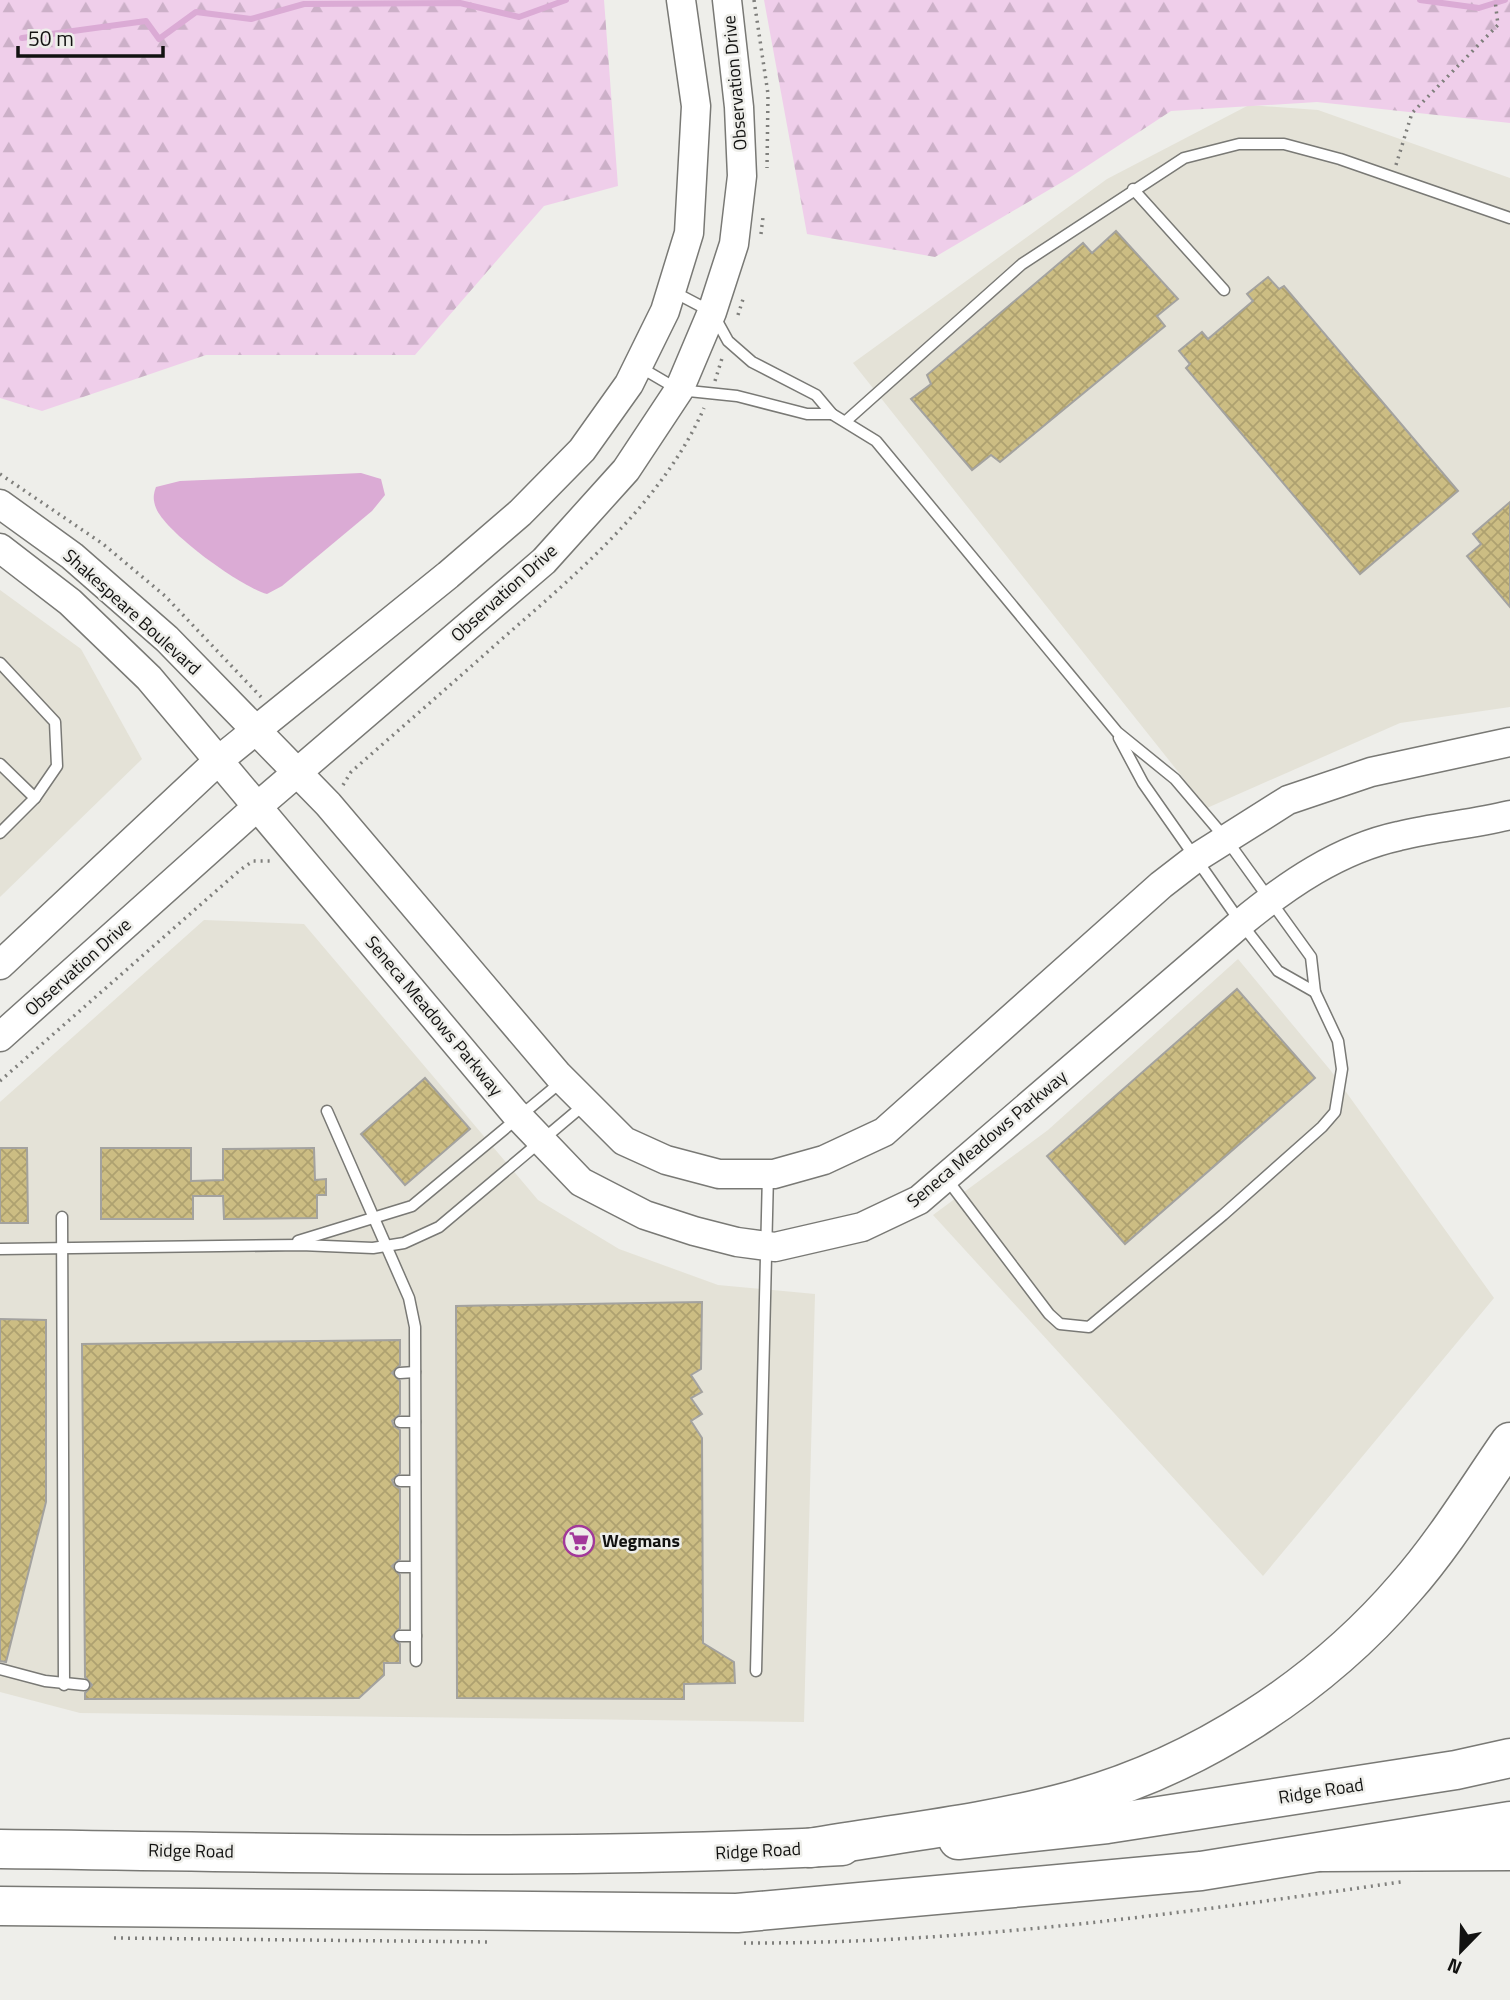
<svg xmlns="http://www.w3.org/2000/svg" width="1510" height="2000" viewBox="0 0 1510 2000" font-family="'Titillium Web',sans-serif">
  <style>
    .built { fill: #e4e2d7 }
    .forest { fill: url(#forest-firs) }
    .water { fill: #dbabd5 }
    .lines { fill: none; stroke-linecap: round; stroke-linejoin: round }
    .stream { stroke: #dbabd5; stroke-width: 6 }
    .building { fill: url(#building-cross-hatch); stroke: #a3a29f; stroke-width: 2 }
    .service-casing { stroke: #797975; stroke-width: 13 }
    .tertiary-casing { stroke: #797975; stroke-width: 31 }
    .trunk-casing { stroke: #797975; stroke-width: 41 }
    .motorway-casing { stroke: #797975; stroke-width: 41 }
    .path { stroke: #7f7f7c; stroke-width: 3.5; stroke-dasharray: 2 5; stroke-linecap: butt }
    .service { stroke: #fff; stroke-width: 10 }
    .tertiary { stroke: #fff; stroke-width: 28 }
    .trunk { stroke: #fff; stroke-width: 38 }
    .motorway { stroke: #fff; stroke-width: 38 }
    .labels { text-anchor: middle; stroke-width: 5; stroke-linejoin: round; paint-order: stroke }
    .street-label { font-size: 18px; fill: #121211; stroke: #eeeeea }
    .poi-label { font-size: 18px; font-weight: bold; fill: #121211; stroke: #eeeeea; text-anchor: start }
  </style>
  <defs>
    <pattern id="forest-firs" width="22" height="20" patternUnits="userSpaceOnUse" patternTransform="scale(1.75)"><rect width="22" height="20" fill="#efceea"/><path d="M5 1l3.5 6h-7zM16 11l3.5 6h-7z" fill="#ccb0c8"/></pattern>
    <pattern id="building-cross-hatch" width="8" height="8" patternUnits="userSpaceOnUse" patternTransform="scale(1.75)"><rect width="8" height="8" fill="#ccbd83"/><path d="M0 0l8 8M0 8l8-8" fill="none" stroke="#aea170"/></pattern>
  </defs>
  <rect width="100%" height="100%" fill="#eeeeea"/>
  <!-- built -->
  <g class="built">
    <polygon points="1249,105 1318,110 1510,178 1510,707 1400,723 1207,808 853,363 1107,179"/>
    <polygon points="0,590 81,649 142,759 0,897"/>
    <polygon points="204,920 304,924 538,1200 619,1249 718,1285 815,1294 804,1722 80,1713 0,1692 0,1102"/>
    <polygon points="1238,959 1331,1071 1494,1298 1263,1576 933,1215 1048,1130"/>
  </g>
  <!-- forest -->
  <g class="forest">
    <polygon points="0,0 604,0 618,186 544,206 415,355 206,355 42,411 0,398"/>
    <polygon points="764,0 1510,0 1510,123 1317,102 1171,111 1069,178 935,257 807,234"/>
  </g>
  <!-- water -->
  <path class="water" d="M361,473L381,479L385,495L372,511L282,586L267,594C241,587 166,533 156,508C153,500 153,495 156,487L180,481Z"/>
  <g class="lines">
    <!-- stream -->
    <g class="stream">
      <polyline points="1420,0 1479,8 1505,0"/>
      <polyline points="22,38 146,21 159,39 196,12 251,19 304,4 460,3 519,17 566,0"/>
    </g>
  </g>
  <!-- building -->
  <g class="building">
    <polygon points="1116,231 1178,299 1157,316 1165,326 1000,462 991,455 972,470 911,399 931,384 927,375 1083,243 1092,253"/>
    <polygon points="1268,277 1279,289 1284,286 1458,491 1360,574 1186,368 1190,364 1179,351 1202,332 1208,339 1253,301 1247,294"/>
    <polygon points="1510,502 1510,607 1467,556 1481,544 1473,534"/>
    <polygon points="1237,989 1315,1078 1125,1244 1047,1156"/>
    <polygon points="425,1078 470,1129 405,1185 361,1134"/>
    <polygon points="0,1148 27,1148 28,1223 0,1223"/>
    <polygon points="101,1148 191,1148 191,1181 223,1180 223,1149 314,1148 315,1180 326,1179 326,1195 317,1195 317,1218 224,1219 223,1196 193,1196 193,1219 101,1219"/>
    <polygon points="702,1302 701,1369 691,1375 702,1392 691,1398 702,1414 691,1421 702,1438 703,1643 734,1662 735,1683 684,1684 684,1699 457,1698 456,1306"/>
    <polygon points="0,1319 46,1320 46,1502 6,1662 0,1661"/>
    <polygon points="400,1340 400,1365 392,1373 400,1381 400,1414 392,1421 394,1426 400,1430 400,1473 392,1480 394,1485 400,1489 400,1559 392,1566 400,1575 400,1628 392,1637 400,1644 400,1663 384,1663 384,1675 359,1698 85,1699 85,1693 92,1685 85,1677 82,1344"/>
  </g>
  <g class="lines">
    <!-- service casing -->
    <g class="service-casing">
      <g id="service">
        <polyline points="1133,189 1224,290"/>
        <polyline points="638,366 679,390 737,396 807,414 832,414 816,395 752,362 728,341 712,312 672,291"/>
        <polyline points="832,414 876,441 1117,732 1175,779 1226,839 1311,957 1315,992 1338,1041 1342,1069 1335,1112 1322,1127 1223,1215 1089,1327 1060,1324 1049,1314 946,1178"/>
        <polyline points="846,421 1022,264 1184,158 1239,144 1284,144 1340,159 1510,218"/>
        <polyline points="0,663 55,722 57,766 35,798"/>
        <polyline points="1119,738 1143,783 1241,923 1278,971 1315,992"/>
        <polyline points="0,764 35,798 0,833"/>
        <polyline points="327,1111 409,1298 415,1327 416,1661"/>
        <polyline points="62,1217 64,1685"/>
        <polyline points="298,1241 412,1206 561,1082"/>
        <polyline points="0,1249 301,1245 373,1248 404,1243 439,1227 585,1104"/>
        <polyline points="400,1373 415,1372"/>
        <polyline points="400,1422 415,1422"/>
        <polyline points="400,1481 415,1481"/>
        <polyline points="400,1567 415,1567"/>
        <polyline points="400,1636 416,1636"/>
        <polyline points="0,1669 45,1681 84,1685"/>
        <polyline points="756,1671 768,1174"/>
      </g>
    </g>
    <!-- tertiary casing -->
    <g class="tertiary-casing">
      <g id="tertiary">
        <polyline points="0,504 72,556 167,639 328,804 558,1075 624,1141 666,1160 719,1174 774,1174 824,1160 884,1132 1161,885 1196,858 1288,800 1371,772 1510,742"/>
        <path d="M0,548L70,602L149,678L514,1112L581,1182L645,1215L694,1231L737,1242L775,1247L862,1227L919,1200L1241,923C1287,885 1339,849 1399,836C1436,827 1473,824 1510,815"/>
        <polyline points="0,965 219,760 448,575 520,513 582,450 629,384 665,311 689,233 696,106 681,0"/>
        <polyline points="0,1037 258,806 544,561 626,470 679,390 712,312 734,244 742,176 739,107 727,0"/>
      </g>
    </g>
    <!-- trunk casing -->
    <g class="trunk-casing">
      <g id="trunk">
        <polyline points="958,1840 1107,1824 1456,1770 1510,1758"/>
        <path d="M0,1849C281,1852 562,1861 842,1846"/>
        <polyline points="0,1906 737,1913 1201,1871 1510,1821"/>
      </g>
    </g>
    <!-- motorway casing -->
    <g class="motorway-casing">
      <g id="motorway">
        <path d="M810,1848C897,1833 986,1824 1070,1801C1197,1767 1320,1687 1405,1588C1444,1544 1476,1491 1510,1442"/>
        <polyline points="1322,1852 1510,1851"/>
      </g>
    </g>
    <!-- path -->
    <g class="path">
      <polyline points="754,0 768,94 767,168"/>
      <polyline points="1396,165 1412,113 1498,25 1495,0"/>
      <polyline points="761,234 763,217"/>
      <polyline points="738,315 744,296"/>
      <polyline points="715,381 723,355"/>
      <polyline points="0,474 103,544 165,596 261,697"/>
      <path d="M343,785L351,772C402,727 453,683 503,638C579,572 663,501 704,408"/>
      <polyline points="0,1081 240,870 253,861 273,861"/>
      <polyline points="114,1938 491,1942"/>
      <path d="M744,1943C965,1944 1183,1913 1401,1882"/>
    </g>
    <!-- service -->
    <use href="#service" class="service"/>
    <!-- tertiary -->
    <use href="#tertiary" class="tertiary"/>
    <!-- trunk -->
    <use href="#trunk" class="trunk"/>
    <!-- motorway -->
    <use href="#motorway" class="motorway"/>
  </g>
  <!-- icons -->
  <defs>
    <g id="supermarket-ring" transform="scale(1.575)"><circle r="9.5" fill="#eeeeea" stroke="#a2389a" stroke-width="1.5"/><path d="M-6-5.5h2.5l.6 2H6L4.5 2H-2.5L-4.4-4H-6ZM-1.5 3.2a1.3 1.3 0 1 0 .1 0ZM3 3.2a1.3 1.3 0 1 0 .1 0Z" fill="#a2389a"/></g>
  </defs>
  <g fill-rule="evenodd">
    <use href="#supermarket-ring" x="579" y="1541"/>
  </g>
  <g class="labels">
    <!-- street labels -->
    <g class="street-label">
      <text transform="translate(735 83) rotate(-95)" y="6">Observation Drive</text>
      <text transform="translate(504 593) rotate(-42)" y="6">Observation Drive</text>
      <text transform="translate(132 612) rotate(42)" y="6">Shakespeare Boulevard</text>
      <text transform="translate(78 967) rotate(-42)" y="6">Observation Drive</text>
      <text transform="translate(434 1016) rotate(50)" y="6">Seneca Meadows Parkway</text>
      <text transform="translate(987 1139) rotate(-40)" y="6">Seneca Meadows Parkway</text>
      <text transform="translate(1321 1791) rotate(-9)" y="6">Ridge Road</text>
      <text transform="translate(191 1851) rotate(1)" y="6">Ridge Road</text>
      <text transform="translate(758 1851) rotate(-3)" y="6">Ridge Road</text>
    </g>
    <!-- poi labels -->
    <g class="poi-label">
      <text x="602" y="1547">Wegmans</text>
    </g>
  </g>
  <!-- north arrow -->
  <g transform="translate(1461 1951) rotate(203)" stroke="#eeeeea" stroke-width="5" paint-order="stroke">
  <path d="M0-5L12 26L0 18L-12 26Z" fill="#121211"/>
  <text y="-10" font-size="19" font-weight="bold" text-anchor="middle" fill="#121211">N</text>
  </g>
  <!-- scale -->
  <path d="M18 46v10h145v-10" fill="none" stroke="#121211" stroke-width="3.5"/>
  <text x="28" y="46" font-size="21" fill="#121211" stroke="#eeeeea" stroke-width="5" paint-order="stroke">50 m</text>
</svg>
